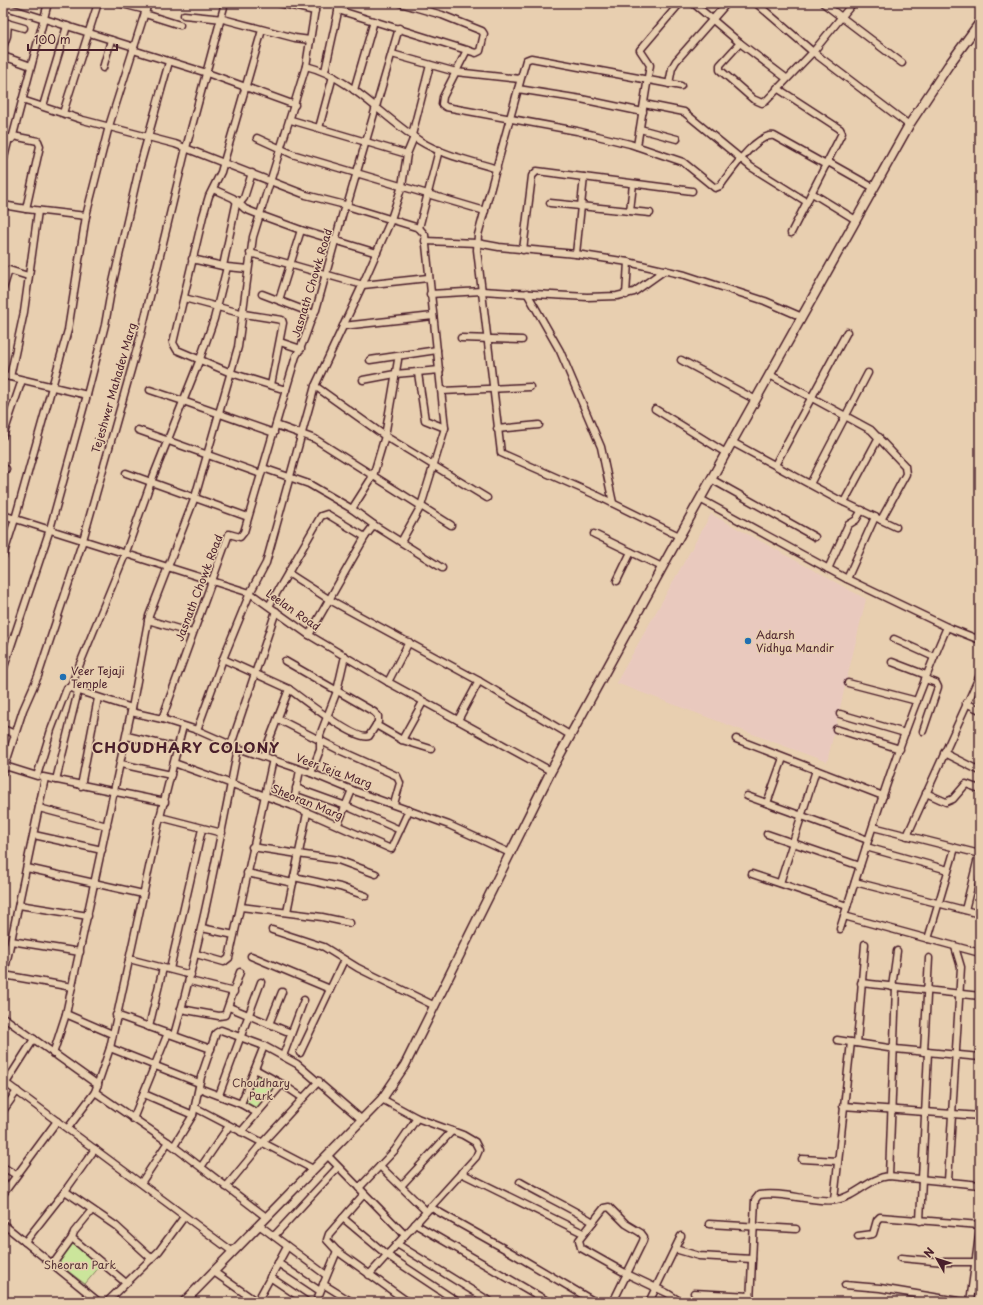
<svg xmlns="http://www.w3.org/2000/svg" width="983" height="1305" viewBox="0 0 983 1305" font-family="'Playpen Sans',sans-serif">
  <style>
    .built { fill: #e9c9be }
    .green { fill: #cbe59b; stroke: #8a8263 }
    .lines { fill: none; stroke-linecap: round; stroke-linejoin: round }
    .minor-casing { stroke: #4a1f2b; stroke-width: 9 }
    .secondary-casing { stroke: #4a1f2b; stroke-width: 11 }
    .minor { stroke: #e8cfb0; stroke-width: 6 }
    .secondary { stroke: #e8cfb0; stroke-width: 8 }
    .poi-dot { fill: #1f6fb2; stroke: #e8cfb0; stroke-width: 1.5 }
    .labels { text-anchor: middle; stroke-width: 3; stroke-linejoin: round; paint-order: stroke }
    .street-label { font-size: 11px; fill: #4a1f2b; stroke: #e8cfb0 }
    .poi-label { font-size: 11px; fill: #4a1f2b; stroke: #e8cfb0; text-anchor: start }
    .park-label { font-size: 11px; fill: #573336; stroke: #e8cfb0 }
    .district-label { font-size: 15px; font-weight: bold; letter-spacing: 1px; fill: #4a1f2b; stroke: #e8cfb0 }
  </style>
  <rect width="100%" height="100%" fill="#e8cfb0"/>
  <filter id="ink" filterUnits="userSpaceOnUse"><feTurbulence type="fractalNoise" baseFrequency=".025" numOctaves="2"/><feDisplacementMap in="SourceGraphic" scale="8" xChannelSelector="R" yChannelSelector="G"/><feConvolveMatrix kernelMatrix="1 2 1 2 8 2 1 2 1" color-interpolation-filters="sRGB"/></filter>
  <g filter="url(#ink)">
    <!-- built -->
    <polygon class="built" points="711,514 866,599 827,762 616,683"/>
    <!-- green -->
    <g class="green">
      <polygon points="255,1069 282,1084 257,1113 241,1104"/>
      <polygon points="72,1242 101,1265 85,1284 56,1262"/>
    </g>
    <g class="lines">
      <!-- minor casing -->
      <g class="minor-casing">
        <g id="minor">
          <polyline points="118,3 146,10"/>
          <polyline points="279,3 315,11"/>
          <polyline points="693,3 740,43 786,78"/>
          <polyline points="756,3 813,52 909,125"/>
          <polyline points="823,3 902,63"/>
          <polyline points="3,6 134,47"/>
          <polyline points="338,10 476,53 480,51 484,34 482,31 442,15 400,3"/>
          <polyline points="145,14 180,25"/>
          <polyline points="184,15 223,19 295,38 310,40"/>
          <polyline points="3,22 24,28"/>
          <polyline points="399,28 347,206 419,228 425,235 445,428 421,506 401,542"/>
          <polyline points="262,30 221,172 209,196 203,216 173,343 177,350 231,373 286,390"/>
          <polyline points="740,43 720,65 720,70 753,99 762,103 766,101 813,52 853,3"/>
          <polyline points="3,47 7,36 8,23"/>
          <polyline points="133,50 207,73 295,105"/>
          <path d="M467,50L443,97L442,104L446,107L577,131L630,144L683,162L715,188L720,186C730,173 756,133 774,136L826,165"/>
          <polyline points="392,54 456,72 520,79"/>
          <polyline points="3,56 31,66"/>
          <path d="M306,66C351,77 382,117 420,141C442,155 472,161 497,169"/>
          <polyline points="103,68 111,40"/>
          <polyline points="325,71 340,3"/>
          <polyline points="669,84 672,68 676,61 727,3"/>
          <polyline points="777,88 840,129 842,133 791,233"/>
          <polyline points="518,89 581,99 643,112"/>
          <polyline points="354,90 374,21"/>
          <path d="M22,100L83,120L175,144L306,195L345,205L316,310C308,323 306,341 296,356L244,532L240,537L229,534L162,719"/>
          <polyline points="644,104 684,112 751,167 807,202"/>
          <polyline points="43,106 67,26"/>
          <polyline points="63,113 98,3"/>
          <polyline points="291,120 407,154"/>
          <polyline points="319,128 333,76"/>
          <polyline points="640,129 677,139"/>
          <polyline points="412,135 430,65"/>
          <polyline points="13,136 38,141 40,146 26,209"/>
          <polyline points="3,137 12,139 48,3"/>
          <polyline points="257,138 292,154 485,211"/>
          <polyline points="637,146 650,65 640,50 680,3"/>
          <polyline points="3,162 9,138"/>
          <polyline points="828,162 874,188"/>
          <polyline points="213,189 233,198 245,209 260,215 301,230 377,253"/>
          <polyline points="812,193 856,220"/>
          <polyline points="240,203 244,198 252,173"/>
          <polyline points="550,203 650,213"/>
          <polyline points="3,205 26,209 86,216"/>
          <polyline points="630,211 633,184"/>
          <polyline points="419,228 439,150"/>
          <polyline points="425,241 477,243 499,247 576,254 628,262 685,275 765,301 802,317"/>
          <polyline points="523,250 532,176 537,171 692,191"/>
          <polyline points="250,253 363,285 428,278"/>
          <polyline points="576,254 584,177"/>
          <polyline points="192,259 227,267 248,269"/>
          <polyline points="223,266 237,200"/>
          <polyline points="3,289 9,270 28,276"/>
          <polyline points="527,293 560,351 601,447 613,503"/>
          <polyline points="262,294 314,314"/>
          <polyline points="430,294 482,291 587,297 617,296 634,292 665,270"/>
          <polyline points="626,295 628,262"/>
          <polyline points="184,298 244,314 282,320 283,323 271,385"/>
          <polyline points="279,300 301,230"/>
          <polyline points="343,326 433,316"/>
          <polyline points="461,338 522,340"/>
          <polyline points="280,342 301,349"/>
          <polyline points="370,360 437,350"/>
          <polyline points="681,360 756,400"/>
          <polyline points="418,373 425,420 445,428"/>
          <polyline points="3,375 87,395"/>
          <polyline points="770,375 871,430 905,466 906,474 881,520"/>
          <polyline points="10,377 24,312 38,211"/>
          <polyline points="363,380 395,374 440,370"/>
          <polyline points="315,386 385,436 487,498"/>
          <polyline points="150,390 183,401 274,433"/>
          <polyline points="442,391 530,387"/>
          <polyline points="655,409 726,453"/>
          <polyline points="276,425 315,439 451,525"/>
          <polyline points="497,429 539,425"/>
          <polyline points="138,430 261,474"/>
          <polyline points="3,436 22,380"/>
          <polyline points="732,442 837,499 896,527"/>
          <polyline points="775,465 847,332"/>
          <polyline points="3,468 6,469"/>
          <polyline points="263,468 309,484 352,509 374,525 442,568"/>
          <polyline points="126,473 248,517"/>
          <polyline points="711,479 815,537"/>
          <polyline points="810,484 868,373"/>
          <polyline points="700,499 847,579 947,627 980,640"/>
          <polyline points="844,502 879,437"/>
          <polyline points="352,509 373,476 385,436 398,360"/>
          <polyline points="3,515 250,593 309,635 388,682 551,771"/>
          <polyline points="594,534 662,567"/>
          <polyline points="679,536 598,496 501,453 477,250 478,235 526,60 531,58 681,86"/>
          <polyline points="3,556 15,519 68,330 86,216 109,126 148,3"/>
          <polyline points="828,569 848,525 856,520 862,510"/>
          <polyline points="288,573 330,600 479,681 570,735"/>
          <polyline points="847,579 875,517"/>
          <polyline points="617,581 631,552"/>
          <polyline points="269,606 321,516 327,514 365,537"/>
          <polyline points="148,620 192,633"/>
          <polyline points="309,635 365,537 374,525"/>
          <polyline points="894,639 934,657"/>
          <polyline points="223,659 289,689 263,756"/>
          <path d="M285,661L374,712L378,716V722L369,736C357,742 301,698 289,689"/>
          <polyline points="892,662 926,675"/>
          <polyline points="3,670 50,529 87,395 105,325 111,291 139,169 169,62"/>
          <polyline points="388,682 409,642"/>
          <polyline points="848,683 917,701"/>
          <polyline points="70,688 126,552 151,482 200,359 214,319 227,267"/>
          <polyline points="966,703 980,710"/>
          <polyline points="132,708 149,616 195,497 238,347 253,237 306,66 316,3"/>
          <polyline points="840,714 905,733"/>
          <polyline points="278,719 339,750 397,776 400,783 394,804"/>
          <polyline points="458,720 479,681"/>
          <polyline points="376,725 402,740 431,749"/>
          <polyline points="3,729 15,734"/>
          <polyline points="836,729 900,749"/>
          <polyline points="197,730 223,659 250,593 266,563 315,386 361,288 390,222 402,186 407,154 414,137"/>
          <polyline points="923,731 938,687 936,683 925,679"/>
          <polyline points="127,736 177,748"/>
          <polyline points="736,739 883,796"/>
          <polyline points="402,740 423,702"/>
          <polyline points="231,745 276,611"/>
          <polyline points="944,753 980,771"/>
          <polyline points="174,763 293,806 391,849 409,810"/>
          <polyline points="121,764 171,775"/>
          <polyline points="5,766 37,776 51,730 67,688 70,688 132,708 131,712 162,719 197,730 238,748 311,773 352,790 449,825 510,853"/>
          <polyline points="3,772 23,710 38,676 83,540 140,338 186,148 225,3"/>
          <polyline points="311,773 320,750 320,735 337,691 345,656"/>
          <polyline points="43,777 165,802"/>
          <polyline points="56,780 78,691"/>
          <polyline points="81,786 98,698"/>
          <polyline points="296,788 346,806 400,830"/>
          <polyline points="926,793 946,802 953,799 966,784 980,789"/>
          <polyline points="747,796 868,840"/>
          <polyline points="767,803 783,758"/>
          <polyline points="293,806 300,770"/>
          <polyline points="39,808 107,826"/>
          <polyline points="160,817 222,833"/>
          <polyline points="338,824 352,790"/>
          <polyline points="873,827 980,854"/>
          <polyline points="767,834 860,866"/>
          <polyline points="34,835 102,850"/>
          <polyline points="907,836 980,675"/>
          <polyline points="252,847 338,860 376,874"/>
          <polyline points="866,847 948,870"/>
          <polyline points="27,868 143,894"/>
          <polyline points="247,873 293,883"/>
          <polyline points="752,874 847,906"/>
          <polyline points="294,877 340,887 366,896"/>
          <polyline points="855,882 980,914"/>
          <polyline points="780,883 816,770"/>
          <polyline points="19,905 88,916"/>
          <polyline points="241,907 322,917 350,923"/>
          <polyline points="965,910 979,854"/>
          <polyline points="287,912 307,813"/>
          <polyline points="844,916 980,953"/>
          <polyline points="202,928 234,935"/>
          <path d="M840,929C872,827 904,725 947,627"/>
          <polyline points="272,930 324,947 358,968 435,1006"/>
          <polyline points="928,939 955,848"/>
          <polyline points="11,941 80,952"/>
          <polyline points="196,954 224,962 229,958 273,759"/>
          <polyline points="251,956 330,989"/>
          <polyline points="129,959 191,975"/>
          <polyline points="170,969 202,829"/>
          <polyline points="4,975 72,987"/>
          <polyline points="3,979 45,778"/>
          <polyline points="190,981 234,992"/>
          <polyline points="861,983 980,996"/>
          <polyline points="892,987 897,951"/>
          <polyline points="229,1007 291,1033"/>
          <polyline points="181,1009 219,1016 225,1015 240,972"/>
          <polyline points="66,1014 112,1034"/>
          <polyline points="116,1015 211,1049"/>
          <polyline points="3,1017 98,1085"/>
          <polyline points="269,1024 282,992"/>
          <polyline points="149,1027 163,968"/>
          <path d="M174,1035C201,941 219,844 238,748"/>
          <polyline points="837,1040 895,1049 980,1057"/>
          <polyline points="857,1043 865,944"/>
          <polyline points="110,1048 199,1083"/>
          <polyline points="924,1052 929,958"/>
          <polyline points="300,1053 344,960"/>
          <polyline points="53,1054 66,1014 131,712"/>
          <polyline points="283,1056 304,1000"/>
          <polyline points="255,1069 282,1084 303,1098"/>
          <polyline points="3,1081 233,1252"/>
          <polyline points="6,1083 34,1039"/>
          <polyline points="199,1088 241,1104 257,1113"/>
          <polyline points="95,1092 168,1142 266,1217"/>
          <polyline points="144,1094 193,1115"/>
          <polyline points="219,1095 261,982"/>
          <polyline points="241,1104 264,1046"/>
          <polyline points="843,1106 980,1116"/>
          <polyline points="196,1108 313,1169"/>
          <polyline points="3,1111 17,1091"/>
          <polyline points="133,1119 168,1033"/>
          <polyline points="68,1128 95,1092 110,1048 160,817 183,726"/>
          <polyline points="241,1132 282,1084"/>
          <polyline points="174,1146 193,1115 201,1077 216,1033 221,1030 264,1046 297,1064 361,1119"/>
          <polyline points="327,1155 405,1235"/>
          <polyline points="802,1159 838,1161"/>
          <polyline points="380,1166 426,1211"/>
          <polyline points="3,1167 16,1175"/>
          <polyline points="201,1167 229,1126"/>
          <polyline points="461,1173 583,1233"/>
          <polyline points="889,1176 896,987"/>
          <polyline points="948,1181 961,967 955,947"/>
          <path d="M520,1182C544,1196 569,1207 593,1222"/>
          <polyline points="141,1183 168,1142"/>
          <polyline points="401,1186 452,1131"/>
          <polyline points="226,1187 263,1142 319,1081"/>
          <polyline points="359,1188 395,1150 417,1118"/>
          <polyline points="65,1191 116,1226 152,1259"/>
          <polyline points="3,1194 57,1121"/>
          <polyline points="364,1194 329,1234 327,1240 337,1251 408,1302"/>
          <polyline points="834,1200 851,1042"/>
          <polyline points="430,1207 512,1253 595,1302"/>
          <polyline points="92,1210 74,1232 72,1238 126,1283"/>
          <polyline points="343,1218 387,1255 458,1302"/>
          <polyline points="920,1221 928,1052"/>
          <polyline points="3,1224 99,1302"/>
          <polyline points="415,1224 549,1302"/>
          <polyline points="709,1224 796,1229"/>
          <polyline points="259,1225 326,1275"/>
          <polyline points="274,1236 338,1167"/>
          <polyline points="858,1236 873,1234 877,1220 880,1217 980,1225"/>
          <polyline points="25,1242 65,1191 95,1149"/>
          <polyline points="397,1244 491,1302"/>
          <polyline points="675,1249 699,1256 752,1259"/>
          <polyline points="901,1258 944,1262 976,1262"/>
          <polyline points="278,1263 320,1291"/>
          <polyline points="53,1264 72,1238"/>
          <polyline points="214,1272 257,1302"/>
          <polyline points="369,1275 476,1157 479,1150 475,1142 463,1135 417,1118 382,1099"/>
          <polyline points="270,1277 307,1302"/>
          <polyline points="323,1284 352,1302"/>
          <polyline points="845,1285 880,1288 964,1302"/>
          <polyline points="694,1293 750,1296"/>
          <polyline points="107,1302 159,1251 184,1217"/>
          <polyline points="257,1302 287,1247"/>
          <polyline points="316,1302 337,1251"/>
          <polyline points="613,1302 643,1241 644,1237 641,1233 626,1224 609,1207 604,1208 579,1240 581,1248 627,1274 667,1293 681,1302"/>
          <polyline points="649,1302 681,1236"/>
          <path d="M750,1302L755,1200L759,1195C784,1191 811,1203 836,1200C856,1197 869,1178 889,1176L980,1185"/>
          <polyline points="970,1302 980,1228"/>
        </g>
      </g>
      <!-- secondary casing -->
      <g class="secondary-casing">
        <polyline id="secondary" points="184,1302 382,1099 405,1065 551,771 670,553 909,125 948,66 980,22"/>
      </g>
      <!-- minor -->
      <use href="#minor" class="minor"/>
      <!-- secondary -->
      <use href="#secondary" class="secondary"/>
    </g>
  </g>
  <!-- markers -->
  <g class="poi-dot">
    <circle cx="748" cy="641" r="4"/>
    <circle cx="63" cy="677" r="4"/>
  </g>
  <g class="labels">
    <!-- street labels -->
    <g class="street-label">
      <text transform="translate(312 283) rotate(-73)" y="4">Jasnath Chowk Road</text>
      <text transform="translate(114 388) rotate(-74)" y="4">Tejeshwer Mahadev Marg</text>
      <text transform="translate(199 588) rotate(-69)" y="4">Jasnath Chowk Road</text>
      <text transform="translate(293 610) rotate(35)" y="4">Leelan Road</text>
      <text transform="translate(334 771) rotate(20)" y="4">Veer Teja Marg</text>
      <text transform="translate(307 802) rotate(22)" y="4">Sheoran Marg</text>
    </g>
    <!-- poi labels -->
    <g class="poi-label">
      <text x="756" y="639">Adarsh<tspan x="756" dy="13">Vidhya Mandir</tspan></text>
      <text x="71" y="675">Veer Tejaji<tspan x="71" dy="13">Temple</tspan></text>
    </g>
    <!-- park labels -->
    <g class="park-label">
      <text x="261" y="1087">Choudhary<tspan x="261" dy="13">Park</tspan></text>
      <text x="80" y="1269">Sheoran Park</text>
    </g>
    <!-- district labels -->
    <g class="district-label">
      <text x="186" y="753">CHOUDHARY COLONY</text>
    </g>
  </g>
  <!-- margin -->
  <rect width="983" height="1305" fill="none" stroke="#e8cfb0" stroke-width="16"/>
  <rect x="8" y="8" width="967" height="1289" fill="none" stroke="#4a1f2b" stroke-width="1.5" filter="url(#ink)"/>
  <!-- north arrow -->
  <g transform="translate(937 1259) rotate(309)" stroke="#e8cfb0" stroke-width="3" paint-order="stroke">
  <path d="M0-3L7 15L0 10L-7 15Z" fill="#4a1f2b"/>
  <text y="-6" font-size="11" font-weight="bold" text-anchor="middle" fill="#4a1f2b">N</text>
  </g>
  <!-- scale -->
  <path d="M28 44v6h89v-6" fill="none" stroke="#4a1f2b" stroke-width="2"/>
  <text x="34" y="44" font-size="12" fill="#4a1f2b" stroke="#e8cfb0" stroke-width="3" paint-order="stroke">100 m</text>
</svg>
